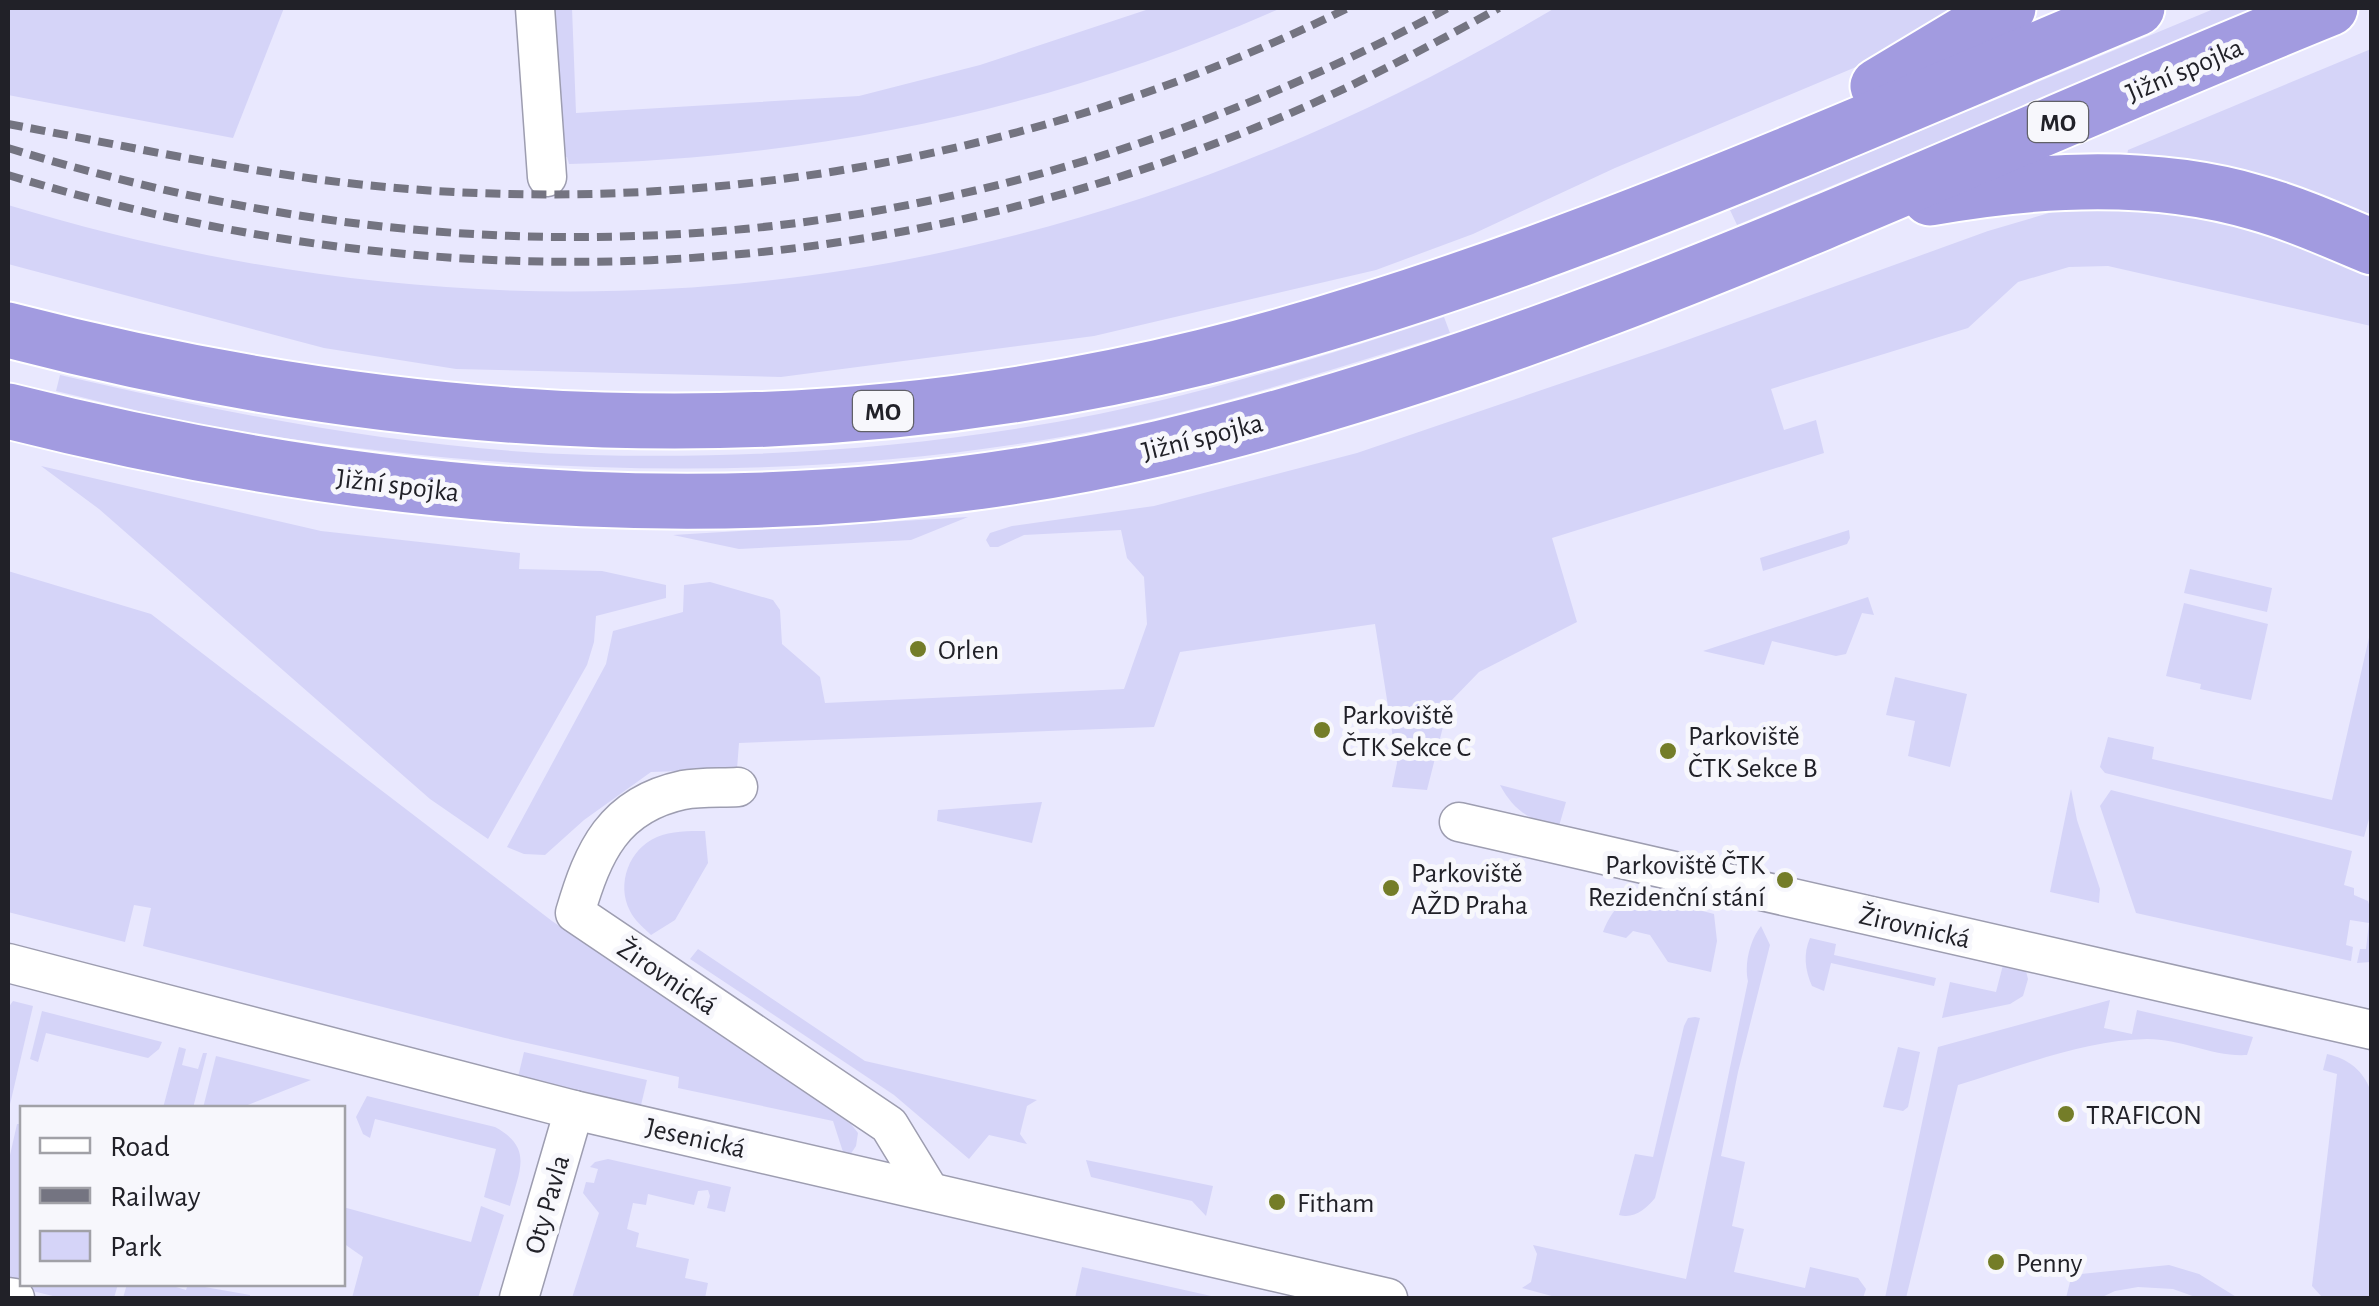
<svg xmlns="http://www.w3.org/2000/svg" width="2379" height="1306" viewBox="0 0 2379 1306" font-family="'Alegreya Sans',sans-serif">
  <style>
    .green { fill: #d5d4f8 }
    .lines { fill: none; stroke-linecap: round; stroke-linejoin: round }
    .minor-casing { stroke: #9d9db0; stroke-width: 41 }
    .trunk-casing { stroke: #fff; stroke-width: 59 }
    .minor { stroke: #fff; stroke-width: 38 }
    .trunk { stroke: #a29be0; stroke-width: 55 }
    .rail { stroke: #747481; stroke-width: 8; stroke-dasharray: 15 8; stroke-linecap: butt }
    .poi-dot { fill: #747d28; stroke: #f7f7fc; stroke-width: 4 }
    .labels { text-anchor: middle; stroke-width: 10; stroke-linejoin: round; paint-order: stroke }
    .shield { fill: #f7f7fc; stroke: #616168; stroke-width: 2.5 }
    .shield-label { font-size: 25px; font-weight: bold; fill: #212128 }
    .street-label { font-size: 28px; fill: #212128; stroke: #f7f7fc }
    .poi-label { font-size: 28px; fill: #212128; stroke: #f7f7fc; text-anchor: start }
  </style>
  <rect width="100%" height="100%" fill="#e9e8fe"/>
  <!-- green -->
  <g class="green">
    <polygon points="8,8 284,8 233,138 8,95"/>
    <path d="M545,8H572L576,113L859,96L980,65L1152,8H1281C1054,109 817,158 569,164L567,157L557,154Z"/>
    <path d="M1555,8H1980L1906,46L1615,168L1473,234L1376,270L1094,336L781,377L456,369L324,348L8,264V205C550,370 1069,296 1555,8Z"/>
    <polygon points="2216,8 2262,8 1737,225 1730,210"/>
    <polygon points="2371,49 2371,225 2127,156 2128,150"/>
    <polygon points="2115,205 2237,222 2371,269 2371,326 2108,266 2069,267 2018,282 1968,328 1771,389 1784,430 1816,420 1824,453 1552,538 1577,622 1479,672 1449,703 1427,790 1392,787 1397,763 1375,624 1180,652 1154,727 739,743 737,769 651,772 584,820 545,855 524,854 507,847 606,664 613,631 683,612 684,585 710,582 773,600 780,610 782,644 820,677 825,703 1124,689 1147,624 1144,577 1127,558 1121,530 1024,535 998,547 990,547 986,540 990,533 1012,526 1154,506 1357,453 1665,348 1988,231 2059,210"/>
    <path d="M1444,317L1450,333C1339,367 1229,404 1115,427C822,486 520,478 226,429C169,420 112,404 56,391L60,375C233,415 411,450 590,455C787,460 991,443 1183,395C1271,373 1358,345 1444,317Z"/>
    <polygon points="41,466 321,531 520,553 519,569 602,571 666,585 666,598 596,616 594,642 587,665 488,839 430,799 99,509"/>
    <polygon points="968,517 911,540 739,549 673,535"/>
    <polygon points="1849,530 1850,538 1847,544 1763,571 1760,558"/>
    <polygon points="2190,569 2272,588 2267,612 2184,593"/>
    <polygon points="8,571 151,614 552,921 851,1124 858,1133 856,1146 850,1155 843,1152 833,1121 678,1088 679,1077 505,1038 143,946 151,908 134,905 125,942 8,912"/>
    <polygon points="1868,597 1874,615 1862,613 1846,654 1836,656 1772,641 1764,665 1703,651"/>
    <polygon points="2184,603 2268,624 2251,700 2200,689 2201,684 2166,676"/>
    <polygon points="2371,629 2372,808 2364,837 2105,773 2100,767 2108,737 2154,747 2152,759 2332,800"/>
    <polygon points="1895,677 1967,694 1950,767 1908,756 1915,721 1886,715"/>
    <path d="M1500,785L1566,802L1559,826C1530,821 1514,811 1500,785Z"/>
    <polygon points="2071,789 2077,820 2100,889 2099,903 2050,892"/>
    <polygon points="2111,790 2352,851 2344,885 2354,888 2354,895 2368,901 2371,911 2371,962 2357,963 2360,949 2366,949 2369,923 2350,920 2346,945 2353,947 2351,961 2136,913 2100,806"/>
    <polygon points="1042,802 1032,843 937,821 938,810"/>
    <path d="M705,831L708,863L675,920L651,935C644,928 634,920 630,911C616,884 629,849 657,837C671,831 689,831 705,831Z"/>
    <path d="M1641,895L1714,914L1717,941L1711,972L1668,962L1650,935L1633,931L1626,938L1603,932C1611,912 1620,900 1641,895Z"/>
    <path d="M1761,926L1770,945L1738,1072L1721,1156L1745,1162L1732,1226L1744,1229L1734,1272L1805,1288L1810,1267L1858,1278L1866,1289L1863,1298H1559L1522,1288L1531,1282L1537,1254L1533,1245L1686,1279L1748,981C1744,964 1750,940 1761,926Z"/>
    <path d="M1810,938L1836,944L1834,955L1936,978L1934,986L1831,963L1824,991L1812,986C1805,970 1803,954 1810,938Z"/>
    <polygon points="698,949 865,1061 1037,1100 1027,1106 1020,1134 1027,1144 989,1135 969,1159 894,1095 690,959"/>
    <polygon points="2003,965 2026,971 2028,979 2023,996 2010,1004 1942,1018 1950,982 1996,992"/>
    <path d="M2110,1000L2104,1028L2132,1034L2137,1010L2253,1037L2247,1055C2213,1057 2182,1039 2147,1039C2084,1040 2018,1067 1958,1085L1906,1298H1885L1938,1047Z"/>
    <polygon points="13,1001 33,1006 8,1113 8,1008"/>
    <polygon points="42,1011 162,1042 159,1049 148,1058 46,1033 38,1062 30,1059"/>
    <path d="M1695,1017L1700,1018L1655,1198C1646,1209 1634,1219 1619,1215L1635,1154L1653,1157L1684,1026L1688,1018Z"/>
    <polygon points="179,1047 186,1049 182,1065 198,1069 203,1053 207,1053 193,1108 163,1108"/>
    <polygon points="1898,1047 1920,1052 1908,1107 1903,1111 1883,1107"/>
    <polygon points="524,1052 647,1080 641,1105 518,1077"/>
    <path d="M2327,1054C2349,1059 2364,1071 2371,1092V1298L2322,1297L2312,1286L2337,1074L2323,1070Z"/>
    <polygon points="216,1056 311,1080 240,1108 203,1108"/>
    <path d="M367,1096L495,1127C534,1148 519,1171 510,1206L484,1197L496,1149L375,1119L370,1138L363,1134L356,1117Z"/>
    <polygon points="17,1124 22,1124 22,1284 118,1284 114,1298 61,1298 8,1285 8,1164"/>
    <polygon points="608,1159 731,1187 725,1212 707,1208 710,1196 708,1190 698,1191 694,1205 648,1194 646,1205 633,1203 627,1229 639,1233 636,1247 689,1259 685,1278 708,1283 705,1298 572,1298 599,1213 583,1193 586,1182 594,1183 598,1169 590,1167 595,1162"/>
    <polygon points="1086,1160 1213,1186 1206,1216 1192,1201 1091,1177"/>
    <polygon points="481,1206 504,1215 478,1298 352,1298 363,1257 343,1243 343,1207 471,1242"/>
    <polygon points="2169,1265 2199,1274 2238,1298 2198,1298 2173,1289 2138,1287 2115,1291 2100,1298 2066,1298 2071,1278 2081,1274"/>
    <polygon points="1082,1267 1220,1298 1075,1298"/>
    <polygon points="127,1284 166,1284 186,1290 188,1284 250,1295 250,1298 123,1298"/>
  </g>
  <g class="lines">
    <!-- minor casing -->
    <g class="minor-casing">
      <g id="minor">
        <polyline points="535,8 547,177"/>
        <path d="M738,787C721,788 700,787 683,790C613,805 593,852 575,913L889,1125L928,1189"/>
        <polyline points="1459,822 2372,1030"/>
        <polyline points="8,963 574,1110 1388,1298"/>
        <polyline points="8,1297 15,1298"/>
        <polyline points="519,1298 574,1110"/>
      </g>
    </g>
    <!-- trunk casing -->
    <g class="trunk-casing">
      <g id="trunk">
        <polyline points="1878,86 2008,8"/>
        <path d="M1930,198C2036,179 2153,172 2257,203C2296,214 2334,231 2372,247"/>
        <path d="M8,330C410,434 796,457 1203,357C1523,277 1833,134 2137,8"/>
        <path d="M8,411C386,506 777,538 1161,448C1569,352 1944,164 2330,8"/>
      </g>
    </g>
    <!-- minor -->
    <use href="#minor" class="minor"/>
    <!-- trunk -->
    <use href="#trunk" class="trunk"/>
    <!-- rail -->
    <g class="rail">
      <path d="M8,124C126,146 244,172 365,185C701,220 1045,157 1348,8"/>
      <path d="M8,148C509,302 986,257 1448,8"/>
      <path d="M8,175C427,303 855,292 1262,125C1344,92 1422,50 1499,8"/>
    </g>
  </g>
  <!-- markers -->
  <g class="poi-dot">
    <circle cx="918" cy="649" r="10"/>
    <circle cx="1322" cy="730" r="10"/>
    <circle cx="1668" cy="751" r="10"/>
    <circle cx="1785" cy="880" r="10"/>
    <circle cx="1391" cy="888" r="10"/>
    <circle cx="2066" cy="1114" r="10"/>
    <circle cx="1277" cy="1202" r="10"/>
    <circle cx="1996" cy="1262" r="10"/>
  </g>
  <g class="labels">
    <!-- shield labels -->
    <g class="shield">
      <rect x="2028" y="102" width="60" height="40" rx="8"/>
      <rect x="853" y="391" width="60" height="40" rx="8"/>
    </g>
    <g class="shield-label">
      <text x="2058" y="131">MO</text>
      <text x="883" y="420">MO</text>
    </g>
    <!-- street labels -->
    <g class="street-label">
      <text transform="translate(2184 69) rotate(-23)" y="10">Jižní spojka</text>
      <text transform="translate(1202 436) rotate(-14)" y="10">Jižní spojka</text>
      <text transform="translate(398 484) rotate(7)" y="10">Jižní spojka</text>
      <text transform="translate(1915 926) rotate(13)" y="10">Žirovnická</text>
      <text transform="translate(668 976) rotate(34)" y="10">Žirovnická</text>
      <text transform="translate(696 1137) rotate(13)" y="10">Jesenická</text>
      <text transform="translate(546 1204) rotate(-74)" y="10">Oty Pavla</text>
    </g>
    <!-- poi labels -->
    <g class="poi-label">
      <text x="938" y="659">Orlen</text>
      <text x="1342" y="724">Parkoviště<tspan x="1342" dy="32">ČTK Sekce C</tspan></text>
      <text x="1688" y="745">Parkoviště<tspan x="1688" dy="32">ČTK Sekce B</tspan></text>
      <text x="1765" y="874" text-anchor="end">Parkoviště ČTK<tspan x="1765" dy="32">Rezidenční stání</tspan></text>
      <text x="1411" y="882">Parkoviště<tspan x="1411" dy="32">AŽD Praha</tspan></text>
      <text x="2086" y="1124">TRAFICON</text>
      <text x="1297" y="1212">Fitham</text>
      <text x="2016" y="1272">Penny</text>
    </g>
  </g>
  <!-- border -->
  <rect width="2379" height="1306" fill="none" stroke="#212128" stroke-width="20"/>
  <!-- legend -->
  <rect x="20" y="1106" width="325" height="180" fill="#f7f7fc" stroke="#a1a1a7" stroke-width="2.5"/>
  <rect x="40" y="1138" width="50" height="15" fill="#ffffff" stroke="#a1a1a7" stroke-width="2.5"/>
  <text x="110" y="1156" font-size="30" fill="#212128">Road</text>
  <rect x="40" y="1188" width="50" height="15" fill="#747481" stroke="#a1a1a7" stroke-width="2.5"/>
  <text x="110" y="1206" font-size="30" fill="#212128">Railway</text>
  <rect x="40" y="1231" width="50" height="30" fill="#d5d4f8" stroke="#a1a1a7" stroke-width="2.5"/>
  <text x="110" y="1256" font-size="30" fill="#212128">Park</text>
</svg>
